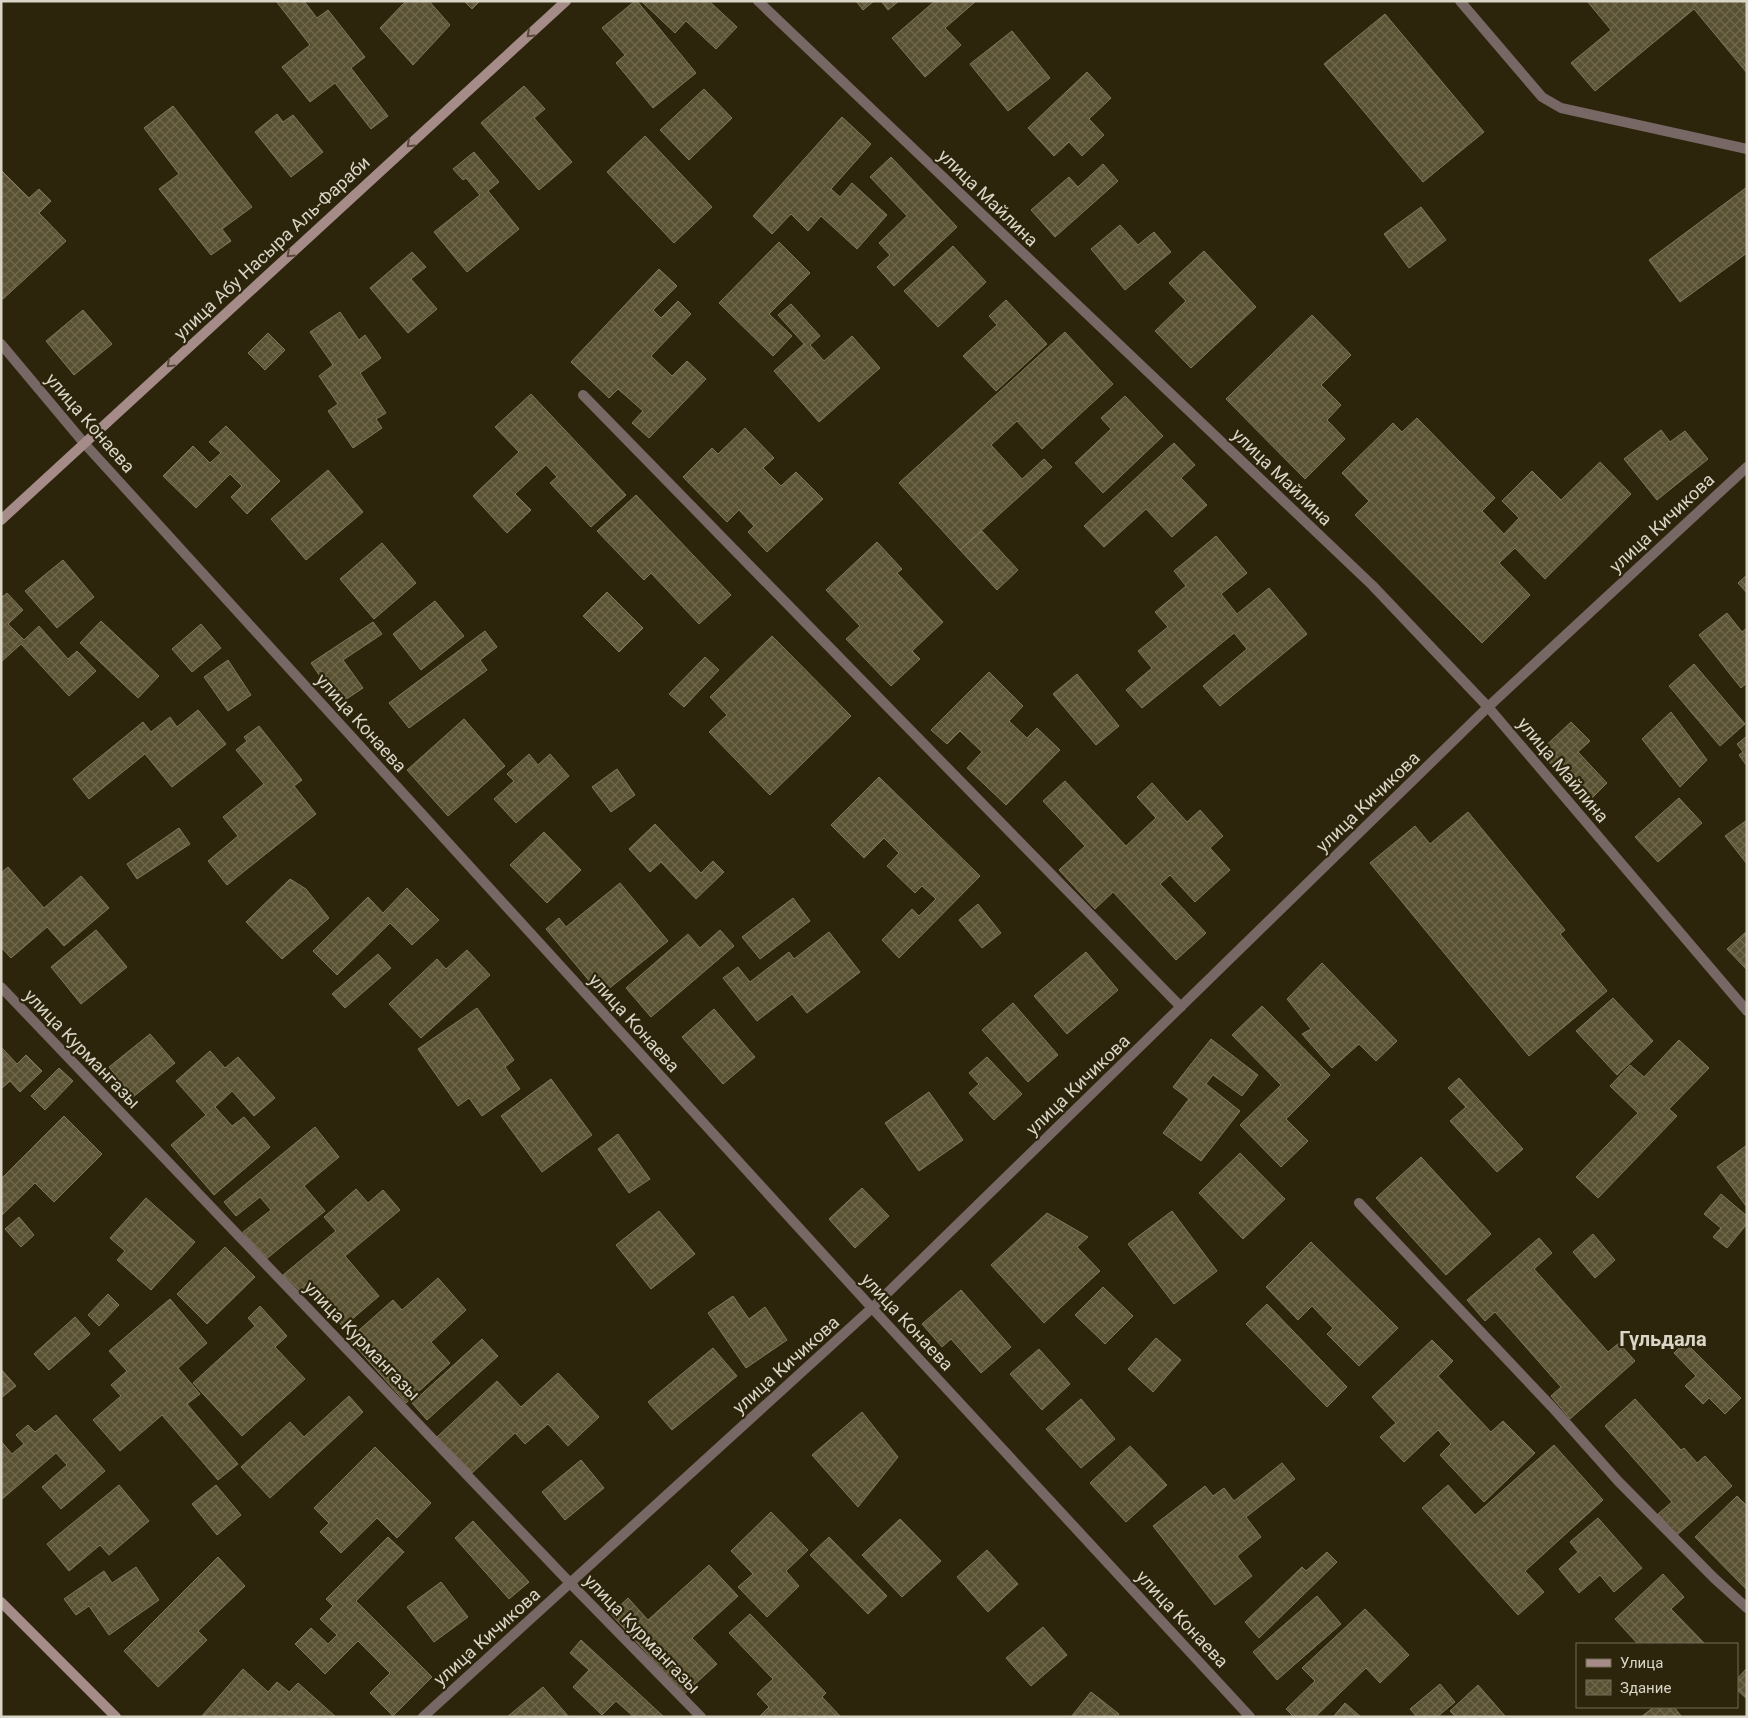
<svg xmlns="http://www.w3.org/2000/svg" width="1748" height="1718" viewBox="0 0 1748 1718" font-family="Roboto,sans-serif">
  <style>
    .building { fill: url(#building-cross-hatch); stroke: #7e775c }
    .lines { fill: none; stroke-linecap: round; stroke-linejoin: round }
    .lane { stroke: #776765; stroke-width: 10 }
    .street { stroke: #776765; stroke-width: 10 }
    .secondary { stroke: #a68c89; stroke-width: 10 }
    .oneway { stroke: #574938 }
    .labels { text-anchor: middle; stroke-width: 4.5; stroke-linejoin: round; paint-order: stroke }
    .street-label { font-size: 18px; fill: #dad6c7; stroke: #2c250c }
    .quarter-label { font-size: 20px; font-weight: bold; fill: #dad6c7; stroke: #2c250c }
  </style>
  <defs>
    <pattern id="building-cross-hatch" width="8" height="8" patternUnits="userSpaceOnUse" patternTransform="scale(1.25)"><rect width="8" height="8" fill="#595132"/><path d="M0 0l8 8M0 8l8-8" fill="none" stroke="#70694e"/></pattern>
  </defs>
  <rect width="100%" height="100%" fill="#2c250c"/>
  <!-- building -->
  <g class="building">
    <polygon points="276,1 304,1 317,18 328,10 365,57 351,68 388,116 371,129 335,83 310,102 282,67 310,45"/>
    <polygon points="406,1 429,1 450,25 413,65 380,28"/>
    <polygon points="464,1 480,1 472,9"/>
    <polygon points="635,1 637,1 696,73 653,108 616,63 625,55 602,28"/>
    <polygon points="641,1 709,1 737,27 716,49 686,21 675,33"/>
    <polygon points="856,1 874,1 863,10"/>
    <polygon points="881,1 899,1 888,10"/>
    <polygon points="935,1 976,1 945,28 961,45 925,77 892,38"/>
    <polygon points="1587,1 1747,1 1747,73 1694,9 1595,91 1571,63 1611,30"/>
    <polygon points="1385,14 1484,132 1423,182 1324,64"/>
    <polygon points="1012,31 1050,78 1008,111 970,64"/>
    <polygon points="1087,72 1111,98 1089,119 1104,135 1082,156 1069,142 1054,156 1028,128"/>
    <polygon points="524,86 545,109 534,118 572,162 539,190 481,123"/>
    <polygon points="704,89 732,118 689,160 660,130"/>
    <polygon points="173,106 252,207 222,229 231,241 211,255 159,189 179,174 144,128"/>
    <polygon points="277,114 283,122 293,115 323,152 291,177 255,132"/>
    <polygon points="842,117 871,144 831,189 840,197 852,183 887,215 857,249 821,216 808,231 791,214 772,234 753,216"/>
    <polygon points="645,136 712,207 674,243 607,172"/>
    <polygon points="474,152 499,182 488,191 519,229 467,272 434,232 480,195 466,178 463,180 453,169"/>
    <polygon points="891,157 957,227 894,286 877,267 890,255 879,243 907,216 870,177"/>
    <polygon points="1103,164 1118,181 1055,237 1031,210 1069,177 1078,187"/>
    <polygon points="1,170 29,198 39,189 51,201 39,213 66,241 3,299 1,297"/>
    <polygon points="1747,187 1747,253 1680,302 1649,260"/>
    <polygon points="1421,207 1446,240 1409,268 1384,234"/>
    <polygon points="1120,225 1138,245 1154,232 1171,252 1125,290 1091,249"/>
    <polygon points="779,242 810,273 769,314 792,336 773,356 719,303"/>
    <polygon points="953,246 986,282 938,327 904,291"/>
    <polygon points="1204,251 1256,307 1191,368 1155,331 1186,301 1169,283"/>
    <polygon points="412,252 426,267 411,279 437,309 408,333 370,288"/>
    <polygon points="659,269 677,286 653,310 661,318 678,301 691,314 651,356 672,376 687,361 706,379 649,438 632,423 643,411 618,389 609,398 571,362"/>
    <polygon points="1006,300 1047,344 996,391 963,356 997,325 989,316"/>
    <polygon points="791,304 820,336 810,345 824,361 852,336 880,368 819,422 774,371 804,344 778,315"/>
    <polygon points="83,310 112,344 74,375 46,341"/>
    <polygon points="340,312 359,340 365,335 381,358 360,373 386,413 376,419 382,428 353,448 328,411 338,404 319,376 333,365 310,332"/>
    <polygon points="1312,315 1351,355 1321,385 1341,405 1327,420 1345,439 1305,479 1226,399"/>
    <polygon points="1065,332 1113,384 1042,449 1017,421 991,445 1022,479 1044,459 1052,467 960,550 899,483"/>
    <polygon points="268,333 285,350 265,370 248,353"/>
    <polygon points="531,394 626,495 591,527 550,483 557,477 546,465 515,494 531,510 507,533 473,496 519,452 495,427"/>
    <polygon points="1125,396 1163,436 1103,493 1075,463 1111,429 1101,418"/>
    <polygon points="1417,418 1495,498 1482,511 1504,534 1519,518 1502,501 1532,471 1561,500 1600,462 1631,494 1545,579 1515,548 1499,563 1530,595 1482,643 1355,515 1369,501 1342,473 1393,423 1402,432"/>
    <polygon points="226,426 280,481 247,514 231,497 242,486 230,474 196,508 163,476 193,446 210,463 221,453 209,442"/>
    <polygon points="745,428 774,458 763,468 781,486 796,472 823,499 767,552 748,532 754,526 739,510 727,522 683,477 712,448 718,454"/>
    <polygon points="1661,430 1670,442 1685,431 1708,459 1657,500 1624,459"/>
    <polygon points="1174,443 1195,465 1181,478 1207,505 1172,537 1146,509 1104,547 1084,526"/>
    <polygon points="328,470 363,512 306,560 271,519"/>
    <polygon points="636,495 731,595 699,624 651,573 644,580 597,531"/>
    <polygon points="982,531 1018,570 997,590 960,550"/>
    <polygon points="1216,536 1247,573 1221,594 1237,614 1269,588 1307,634 1220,706 1203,686 1247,649 1234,633 1142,708 1126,690 1152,668 1138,651 1168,627 1155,612 1186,586 1174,571"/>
    <polygon points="877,542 902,569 897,573 943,622 912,651 920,659 891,686 846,639 860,626 826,590"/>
    <polygon points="382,543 416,583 374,619 340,579"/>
    <polygon points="63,560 94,597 57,628 25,591"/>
    <polygon points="1747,575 1747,593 1738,583"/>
    <polygon points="607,592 643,628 619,652 583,616"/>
    <polygon points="7,593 23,610 8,624 24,640 39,626 68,659 77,651 96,671 69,696 21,644 1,662 1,598"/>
    <polygon points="435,601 464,636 421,670 393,634"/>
    <polygon points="1727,613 1742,632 1747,628 1747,683 1741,688 1699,635"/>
    <polygon points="101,621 159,676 138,698 80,643"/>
    <polygon points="373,622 382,634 343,660 363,688 339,704 311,663"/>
    <polygon points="201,624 221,648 192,672 172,649"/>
    <polygon points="485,631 497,647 480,660 487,670 409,728 389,703"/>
    <polygon points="772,636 851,716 770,795 709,732 727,715 710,697"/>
    <polygon points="705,657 719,670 684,707 669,694"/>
    <polygon points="228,660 251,695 228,711 204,677"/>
    <polygon points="1694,664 1745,724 1720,746 1669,686"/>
    <polygon points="989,672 1023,706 1009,721 1027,738 1037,728 1060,750 1006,805 967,768 982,752 960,731 947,744 931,730"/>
    <polygon points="1077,674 1119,726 1096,745 1053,694"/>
    <polygon points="198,710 226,744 172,787 145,754 89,799 73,779 143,722 151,732 170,717 177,727"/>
    <polygon points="1671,712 1707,760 1680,787 1642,739"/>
    <polygon points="464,719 505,766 448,816 407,770"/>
    <polygon points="1571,722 1590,741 1578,752 1607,783 1588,802 1539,752"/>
    <polygon points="259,726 302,780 294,786 316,814 227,885 208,861 238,836 223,817 264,784 236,750 247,741 244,737"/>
    <polygon points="1747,736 1747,766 1739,755 1743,752 1737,744"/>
    <polygon points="529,754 538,765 550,754 569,776 516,823 494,799 514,781 507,774"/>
    <polygon points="617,769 635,795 611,812 592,787"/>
    <polygon points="879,777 980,876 899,958 882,940 912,909 919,916 936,899 922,886 915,893 887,866 899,853 884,838 864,858 831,825"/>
    <polygon points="1065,781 1126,846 1156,818 1137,797 1152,783 1187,822 1200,810 1223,836 1210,848 1230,870 1195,902 1170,875 1160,884 1206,933 1176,960 1113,892 1095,909 1059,870 1085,846 1043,801"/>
    <polygon points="1679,798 1702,823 1658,862 1635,837"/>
    <polygon points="1468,812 1565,930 1560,934 1607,991 1529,1056 1370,863 1415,826 1430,844"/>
    <polygon points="1747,820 1747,864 1725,836"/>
    <polygon points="655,824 701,873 713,861 724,872 696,899 661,862 650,872 629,849"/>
    <polygon points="179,828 190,844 137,879 127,864"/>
    <polygon points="544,832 581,870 547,903 510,865"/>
    <polygon points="8,867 44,908 81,876 109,908 64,946 47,927 11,958 1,947 1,873"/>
    <polygon points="290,879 306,889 329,918 282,959 246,922"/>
    <polygon points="620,883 668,941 601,995 546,929 559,918 566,927"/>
    <polygon points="407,888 439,920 412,945 390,923 337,975 313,951 368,897 383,913"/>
    <polygon points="793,898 810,921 760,959 742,937"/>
    <polygon points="978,904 1001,933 982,948 959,920"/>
    <polygon points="96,930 127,967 81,1004 51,967"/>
    <polygon points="720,930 734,946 651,1017 626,988 688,934 700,948"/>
    <polygon points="1747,931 1747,970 1727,949"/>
    <polygon points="829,932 860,972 807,1013 792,994 757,1021 723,978 738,967 750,982 789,952 794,959"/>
    <polygon points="467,950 490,975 421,1038 389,1004 437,959 446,969"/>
    <polygon points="1086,952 1118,990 1067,1034 1034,996"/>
    <polygon points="378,954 391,968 345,1008 332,994"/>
    <polygon points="1322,963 1397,1041 1376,1061 1359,1044 1332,1068 1302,1034 1311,1029 1287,999"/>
    <polygon points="1613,998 1653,1041 1617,1075 1576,1031"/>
    <polygon points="1013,1003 1058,1055 1028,1082 982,1030"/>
    <polygon points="1262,1006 1330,1075 1286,1119 1308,1141 1281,1167 1240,1125 1281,1085 1232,1035"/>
    <polygon points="477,1008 514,1060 505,1067 520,1089 482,1116 469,1098 458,1106 418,1049"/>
    <polygon points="714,1009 755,1057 723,1084 682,1037"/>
    <polygon points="150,1034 175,1063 133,1097 109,1067"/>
    <polygon points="1211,1039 1258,1075 1242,1096 1213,1075 1206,1084 1240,1111 1201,1161 1163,1133 1189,1099 1173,1087"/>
    <polygon points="1679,1040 1709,1068 1669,1109 1677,1116 1598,1198 1576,1177 1638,1113 1610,1086 1630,1065 1644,1077"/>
    <polygon points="1,1047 17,1064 26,1055 42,1071 20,1092 10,1081 1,1089"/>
    <polygon points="210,1051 225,1068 238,1057 275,1098 254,1116 232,1091 215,1107 232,1126 244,1117 270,1147 214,1195 171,1145 206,1115 176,1081"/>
    <polygon points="987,1057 1022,1094 994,1120 969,1093 979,1084 969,1073"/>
    <polygon points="59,1068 73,1081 45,1110 31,1096"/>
    <polygon points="1459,1078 1523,1149 1497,1172 1450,1121 1466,1107 1448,1088"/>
    <polygon points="551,1079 592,1135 542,1172 501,1116"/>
    <polygon points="929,1092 963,1140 919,1171 885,1123"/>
    <polygon points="64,1116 102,1154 54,1202 35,1183 1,1216 1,1179"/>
    <polygon points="315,1127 339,1157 304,1186 325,1211 265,1260 243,1232 271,1210 260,1197 236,1216 224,1202"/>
    <polygon points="618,1134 650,1179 629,1193 598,1149"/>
    <polygon points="1747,1145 1747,1205 1746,1206 1717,1167"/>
    <polygon points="1240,1153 1285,1199 1243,1239 1199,1193"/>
    <polygon points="1421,1157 1491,1234 1446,1275 1376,1198"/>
    <polygon points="862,1188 889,1216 855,1248 829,1219"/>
    <polygon points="356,1189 368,1203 383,1190 400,1210 345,1256 379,1296 343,1327 310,1288 301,1295 283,1275 336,1231 324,1217"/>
    <polygon points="1721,1194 1747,1216 1747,1224 1727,1248 1713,1237 1721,1228 1704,1214"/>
    <polygon points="146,1198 195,1242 151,1290 117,1260 125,1251 110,1238"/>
    <polygon points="659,1211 695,1254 651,1289 616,1245"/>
    <polygon points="1172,1211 1217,1271 1174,1304 1128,1244"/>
    <polygon points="1047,1213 1088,1237 1077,1247 1100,1271 1044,1323 991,1265"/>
    <polygon points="19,1217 34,1235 21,1247 5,1229"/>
    <polygon points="1593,1234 1615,1260 1595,1278 1573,1252"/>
    <polygon points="1539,1238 1552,1253 1534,1269 1608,1352 1619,1343 1635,1361 1570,1419 1551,1396 1561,1387 1495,1312 1485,1321 1467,1300"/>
    <polygon points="1311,1242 1398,1328 1359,1366 1327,1334 1333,1328 1312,1306 1298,1320 1266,1287"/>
    <polygon points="225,1247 255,1277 207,1324 177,1294"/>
    <polygon points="438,1278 466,1310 431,1342 450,1363 406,1403 349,1339 393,1300 402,1310"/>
    <polygon points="1103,1287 1133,1316 1105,1344 1075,1315"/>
    <polygon points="961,1290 1011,1347 981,1373 951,1339 942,1347 922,1324"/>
    <polygon points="108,1294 119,1305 99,1326 88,1315"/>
    <polygon points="733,1296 749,1319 765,1307 787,1340 746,1368 708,1313"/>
    <polygon points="170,1299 207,1343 178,1368 200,1394 187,1404 238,1464 218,1480 162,1415 120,1451 93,1420 121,1396 111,1385 127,1371 109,1351"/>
    <polygon points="1267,1304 1347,1387 1327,1407 1246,1324"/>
    <polygon points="260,1306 287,1336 275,1347 305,1379 242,1436 193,1383 255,1326 248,1318"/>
    <polygon points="75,1317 90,1334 49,1370 34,1354"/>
    <polygon points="1156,1338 1181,1360 1153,1392 1128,1369"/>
    <polygon points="482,1339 498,1356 427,1420 412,1403"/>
    <polygon points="1432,1340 1453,1361 1438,1376 1491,1432 1503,1421 1535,1453 1484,1502 1440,1455 1451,1444 1438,1430 1404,1462 1380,1437 1396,1423 1372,1397"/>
    <polygon points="1685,1342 1741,1398 1725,1414 1709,1398 1703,1404 1685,1386 1696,1376 1674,1353"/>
    <polygon points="713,1348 737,1376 672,1430 648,1402"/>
    <polygon points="1039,1349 1070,1384 1042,1410 1010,1374"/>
    <polygon points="1,1369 16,1386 1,1398"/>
    <polygon points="558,1373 599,1417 568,1446 548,1424 525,1444 515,1433 472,1473 437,1437 497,1381 521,1407"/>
    <polygon points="349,1396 363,1412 270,1498 241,1467 290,1422 304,1437"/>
    <polygon points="1081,1399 1115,1439 1081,1468 1046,1429"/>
    <polygon points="1635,1399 1681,1450 1684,1448 1697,1463 1705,1456 1732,1486 1677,1535 1658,1514 1672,1502 1605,1426"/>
    <polygon points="862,1412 898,1457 858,1507 812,1455"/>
    <polygon points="56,1415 105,1471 61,1509 42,1487 67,1465 56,1453 1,1500 1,1441 12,1454 24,1444 16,1435 28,1425 35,1432"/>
    <polygon points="1554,1445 1603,1500 1525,1571 1544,1592 1518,1615 1422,1508 1448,1485 1475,1515"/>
    <polygon points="1130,1446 1167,1485 1126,1522 1090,1483"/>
    <polygon points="375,1447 431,1503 397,1538 377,1518 341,1553 320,1532 329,1523 314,1508"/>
    <polygon points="581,1460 604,1488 565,1520 542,1492"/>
    <polygon points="1282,1463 1295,1479 1246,1517 1261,1537 1237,1556 1252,1576 1215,1605 1153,1526 1205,1486 1213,1496 1224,1488 1234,1501"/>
    <polygon points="119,1485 149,1521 109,1555 100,1545 69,1571 47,1544"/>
    <polygon points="216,1485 241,1515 217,1535 192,1504"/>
    <polygon points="1737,1496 1747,1506 1747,1590 1695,1537"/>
    <polygon points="771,1512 808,1550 786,1571 799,1586 767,1617 738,1587 753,1574 731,1551"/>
    <polygon points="1598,1518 1642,1568 1614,1592 1600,1575 1579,1593 1559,1569 1578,1552 1570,1542"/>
    <polygon points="900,1519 941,1561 902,1597 862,1555"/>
    <polygon points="473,1521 529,1582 509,1599 455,1538"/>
    <polygon points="388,1537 404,1552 356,1601 432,1677 393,1716 370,1693 390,1673 358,1641 325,1674 295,1644 311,1628 328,1644 337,1635 320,1619 333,1606 326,1599"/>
    <polygon points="829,1537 887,1596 868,1614 810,1555"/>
    <polygon points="987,1550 1018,1584 988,1612 957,1577"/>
    <polygon points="1327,1552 1337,1562 1259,1638 1245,1622 1302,1567 1306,1571"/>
    <polygon points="218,1557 245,1586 198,1631 207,1640 158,1687 124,1651"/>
    <polygon points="709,1565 738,1596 692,1638 717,1664 684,1694 611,1614 628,1598 648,1620"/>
    <polygon points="136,1567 159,1600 109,1635 89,1606 76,1615 64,1599 104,1571 112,1583"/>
    <polygon points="1663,1574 1684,1597 1671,1609 1705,1644 1638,1644 1615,1619"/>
    <polygon points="441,1582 468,1617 434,1642 407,1607"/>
    <polygon points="1317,1596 1341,1624 1277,1680 1253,1652"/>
    <polygon points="1365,1609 1409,1655 1380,1683 1366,1668 1315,1717 1294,1717 1286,1709 1315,1681 1302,1668"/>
    <polygon points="750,1614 826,1693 822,1697 841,1717 759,1717 769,1707 757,1694 773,1679 729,1633"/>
    <polygon points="1043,1627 1067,1655 1031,1686 1006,1658"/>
    <polygon points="581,1640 664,1717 634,1717 616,1701 602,1715 573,1687 589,1670 570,1653"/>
    <polygon points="1747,1668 1747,1699 1737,1690 1737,1679"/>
    <polygon points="243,1669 268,1692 277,1682 289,1692 298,1683 336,1717 201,1717"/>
    <polygon points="1440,1684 1455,1702 1437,1717 1417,1717 1410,1709"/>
    <polygon points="1478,1685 1505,1716 1504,1717 1456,1717 1450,1711"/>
    <polygon points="543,1687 569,1717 507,1717"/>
    <polygon points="1091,1692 1119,1714 1117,1717 1071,1717"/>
    <polygon points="1345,1703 1361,1717 1333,1717"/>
    <polygon points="1654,1707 1674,1707 1682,1717 1641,1717"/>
  </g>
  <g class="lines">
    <!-- lane -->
    <polyline class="lane" points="1460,1 1542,97 1561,108 1747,149"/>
    <!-- street -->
    <g class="street">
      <polyline points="758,1 1372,585 1488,707 1747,1011"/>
      <polyline points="1,344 84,443 872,1308 1250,1717"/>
      <polyline points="583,395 1181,1007"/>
      <polyline points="1,987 571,1584 701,1717"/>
      <polyline points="1359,1203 1552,1407 1618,1481 1714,1578 1747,1608"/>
      <polyline points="423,1717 872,1308 1488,707 1747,467"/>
    </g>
    <!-- secondary -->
    <g class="secondary">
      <polyline points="1,520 566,1"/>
      <polyline points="1,1602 116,1717"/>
    </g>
  </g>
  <!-- one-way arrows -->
  <defs><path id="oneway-chevron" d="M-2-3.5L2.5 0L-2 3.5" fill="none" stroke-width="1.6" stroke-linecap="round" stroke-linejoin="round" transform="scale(1.25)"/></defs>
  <g class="oneway">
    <use href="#oneway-chevron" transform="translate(530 34) rotate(137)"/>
    <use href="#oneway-chevron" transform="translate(410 144) rotate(137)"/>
    <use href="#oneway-chevron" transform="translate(290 254) rotate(137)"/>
    <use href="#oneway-chevron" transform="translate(170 364) rotate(137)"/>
  </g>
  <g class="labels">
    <!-- street labels -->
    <g class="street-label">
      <text transform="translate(988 198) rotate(44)" y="6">улица Майлина</text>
      <text transform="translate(272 248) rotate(-43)" y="6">улица Абу Насыра Аль-Фараби</text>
      <text transform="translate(90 423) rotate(49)" y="6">улица Конаева</text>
      <text transform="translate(1282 477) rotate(44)" y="6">улица Майлина</text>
      <text transform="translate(1662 523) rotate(-43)" y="6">улица Кичикова</text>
      <text transform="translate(361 723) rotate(48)" y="6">улица Конаева</text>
      <text transform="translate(1563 770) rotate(50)" y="6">улица Майлина</text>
      <text transform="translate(1368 802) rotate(-44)" y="6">улица Кичикова</text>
      <text transform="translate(634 1023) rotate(48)" y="6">улица Конаева</text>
      <text transform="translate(82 1049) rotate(46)" y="6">улица Курмангазы</text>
      <text transform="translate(1078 1085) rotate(-44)" y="6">улица Кичикова</text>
      <text transform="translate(907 1322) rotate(47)" y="6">улица Конаева</text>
      <text transform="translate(362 1341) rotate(46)" y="6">улица Курмангазы</text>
      <text transform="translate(786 1365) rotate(-42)" y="6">улица Кичикова</text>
      <text transform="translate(1182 1619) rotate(47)" y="6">улица Конаева</text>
      <text transform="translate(642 1634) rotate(46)" y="6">улица Курмангазы</text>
      <text transform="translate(487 1637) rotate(-42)" y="6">улица Кичикова</text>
    </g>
    <!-- quarter labels -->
    <g class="quarter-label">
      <text x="1663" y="1346">Гүльдала</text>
    </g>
  </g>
  <!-- border -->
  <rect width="1748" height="1718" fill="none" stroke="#dad6c7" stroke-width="5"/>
  <!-- legend -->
  <rect x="1576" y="1643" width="162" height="65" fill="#2c250c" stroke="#726c57"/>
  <rect x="1586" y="1659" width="25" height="8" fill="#a68c89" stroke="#726c57"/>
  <text x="1620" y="1668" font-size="15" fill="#dad6c7">Улица</text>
  <rect x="1586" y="1680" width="25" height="15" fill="url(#building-cross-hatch)" stroke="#726c57"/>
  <text x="1620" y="1693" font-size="15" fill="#dad6c7">Здание</text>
</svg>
